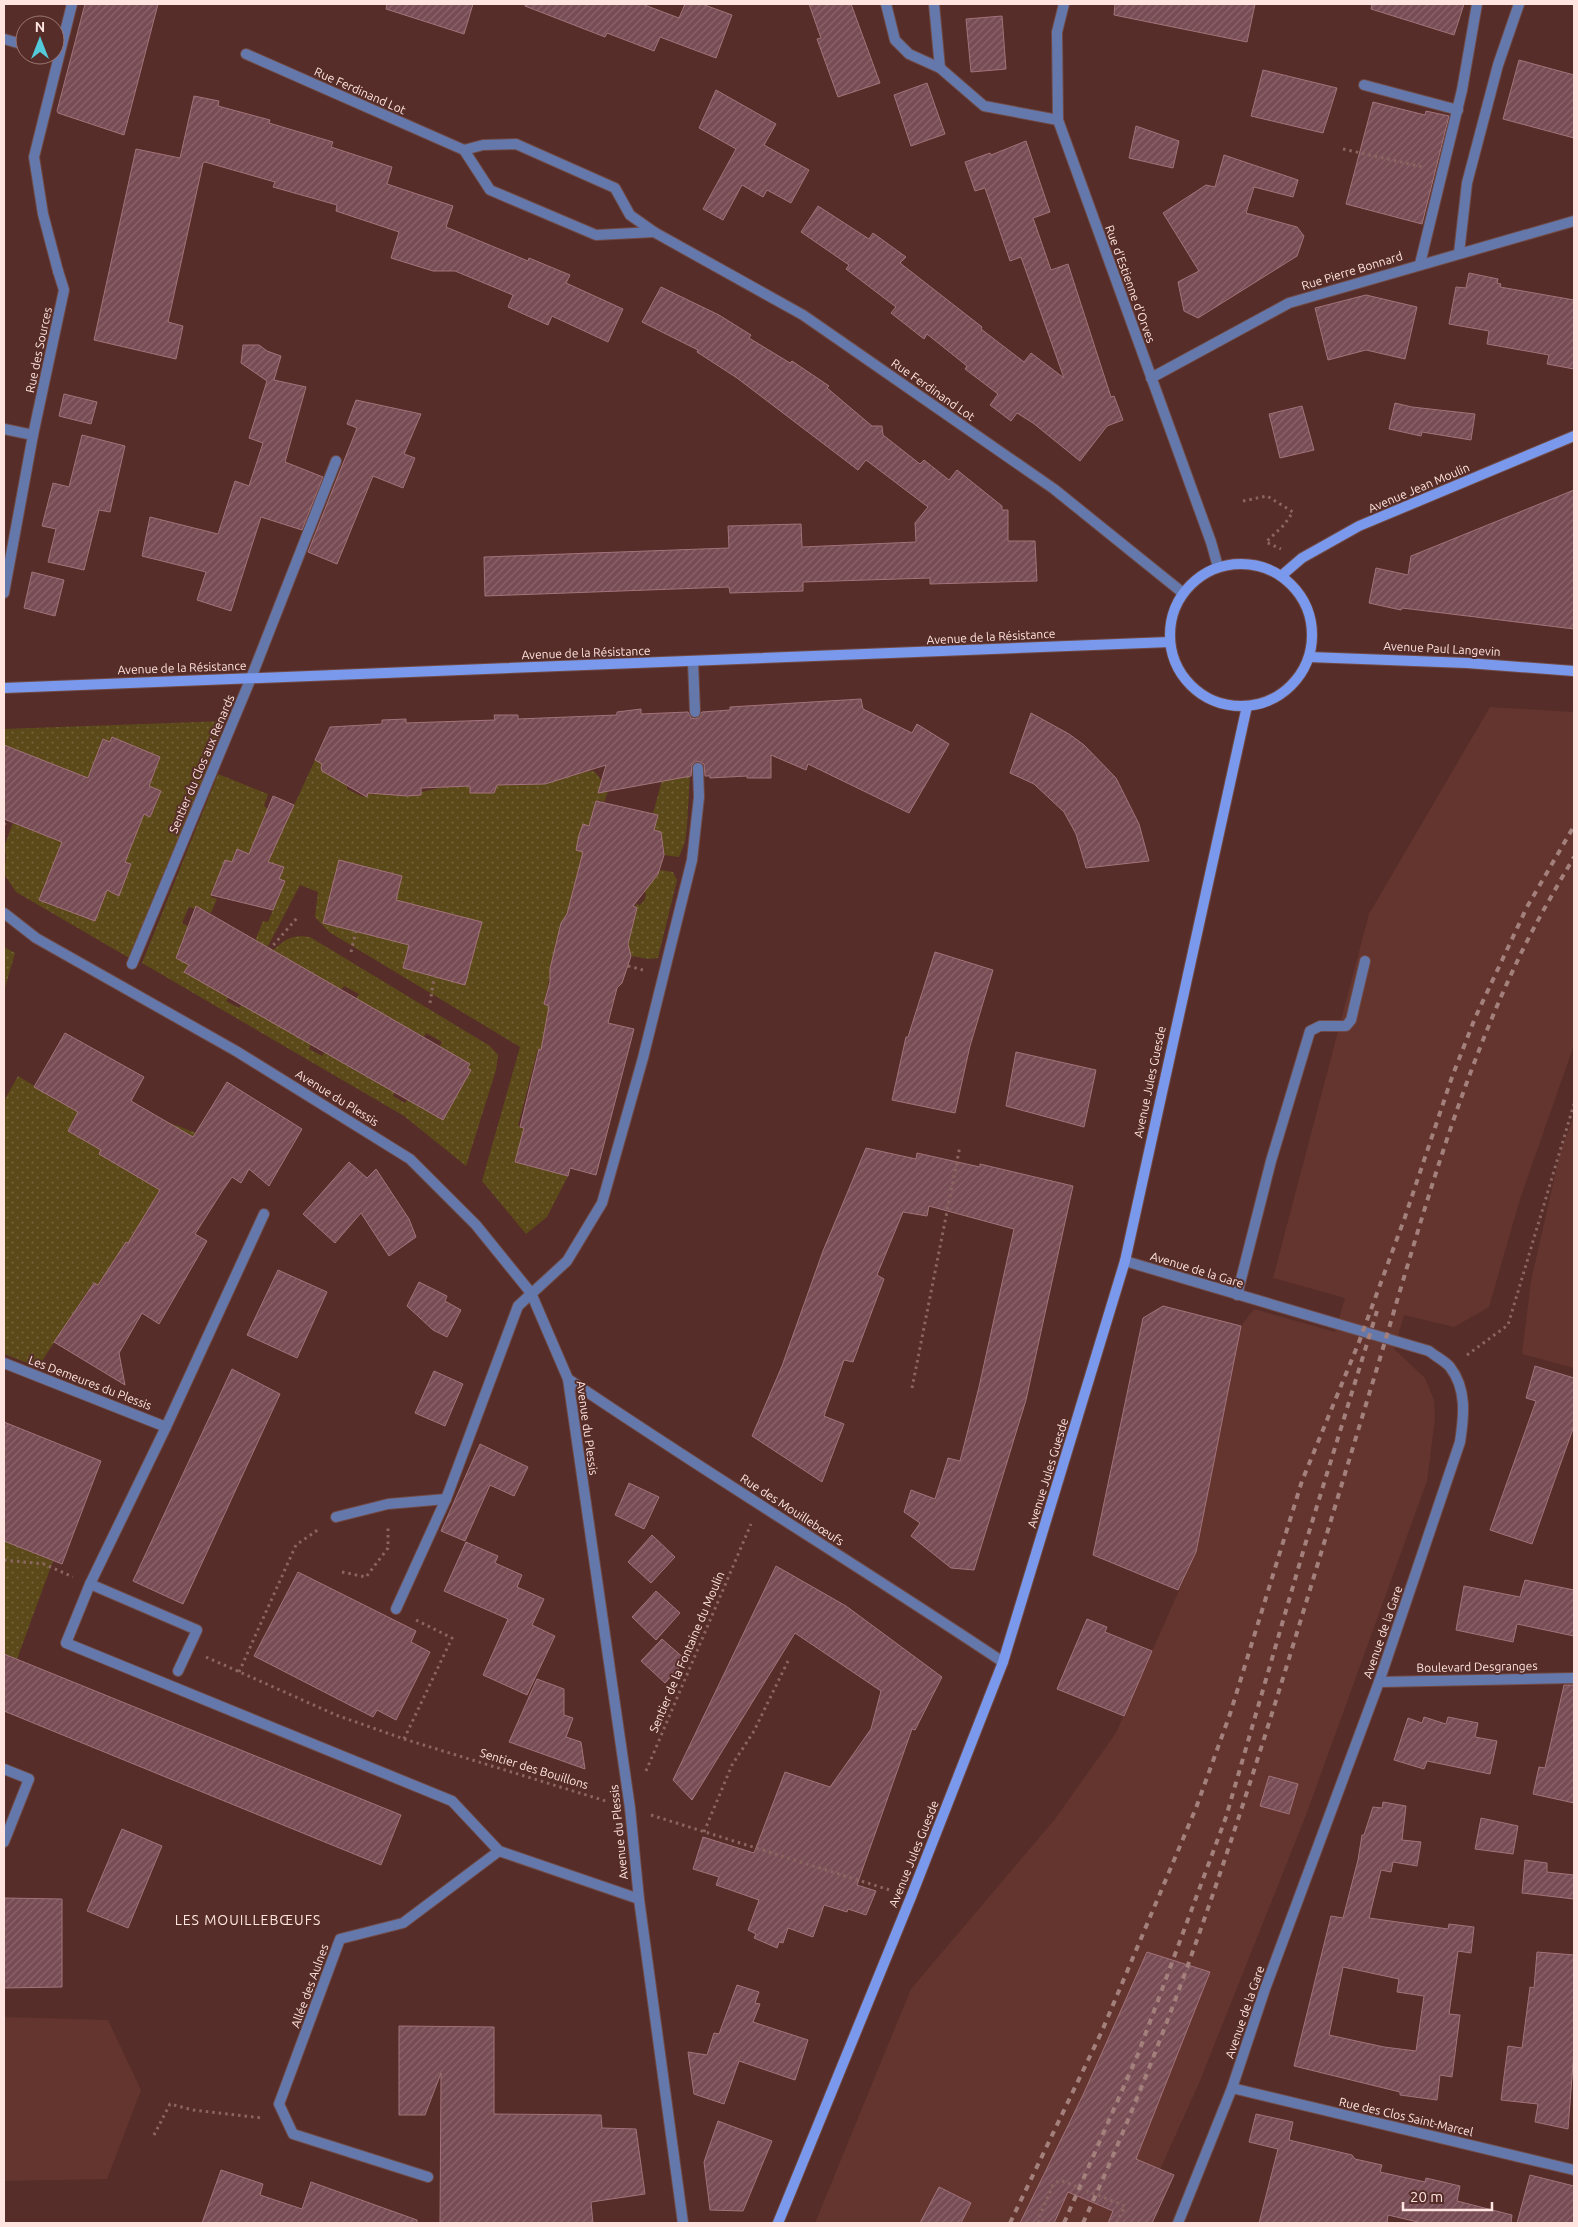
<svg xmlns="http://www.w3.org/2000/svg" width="1578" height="2227" viewBox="0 0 1578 2227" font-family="Ubuntu,sans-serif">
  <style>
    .built { fill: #64352f }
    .garden { fill: url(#garden-dots) }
    .building { fill: url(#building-hatch); stroke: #a2737b; fill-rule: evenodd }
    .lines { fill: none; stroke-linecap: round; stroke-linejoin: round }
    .service-casing { stroke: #714a45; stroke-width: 12 }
    .minor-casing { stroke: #714a45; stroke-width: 12 }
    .tertiary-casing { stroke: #714a45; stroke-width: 12 }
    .secondary-casing { stroke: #714a45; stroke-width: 12 }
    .path { stroke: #8b6661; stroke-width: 3; stroke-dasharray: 2.5 4; stroke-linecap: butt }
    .service { stroke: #6478ac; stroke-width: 10 }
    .minor { stroke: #6478ac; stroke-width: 10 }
    .tertiary { stroke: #6478ac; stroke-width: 10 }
    .secondary { stroke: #7b99ec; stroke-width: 10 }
    .rail { stroke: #a3807c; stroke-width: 4; stroke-dasharray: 6 6; stroke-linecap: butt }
    .labels { text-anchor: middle; stroke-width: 4; stroke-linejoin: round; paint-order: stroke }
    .street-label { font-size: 12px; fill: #ffe4e0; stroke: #562d28 }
    .neighbourhood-label { font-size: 14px; letter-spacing: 1px; fill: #ffe4e0; stroke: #562d28 }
  </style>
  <defs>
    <pattern id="garden-dots" width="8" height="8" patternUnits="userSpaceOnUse" patternTransform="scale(1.25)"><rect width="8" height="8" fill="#5b4919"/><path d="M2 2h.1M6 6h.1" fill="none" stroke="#74633a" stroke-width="1.8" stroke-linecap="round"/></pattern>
    <pattern id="building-hatch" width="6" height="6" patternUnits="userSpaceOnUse" patternTransform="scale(1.25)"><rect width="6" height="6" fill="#784c54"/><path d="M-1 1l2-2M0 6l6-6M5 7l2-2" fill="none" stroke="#8c666c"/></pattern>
  </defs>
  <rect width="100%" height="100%" fill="#562d28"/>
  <!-- built -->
  <g class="built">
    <polygon points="1490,707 1574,712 1574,1045 1520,1199 1489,1307 1454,1327 1404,1315 1394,1349 1425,1378 1434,1400 1435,1418 1427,1481 1306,1815 1199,2083 1136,2223 815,2223 911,1989 1055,1819 1116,1733 1196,1552 1241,1326 1254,1309 1335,1332 1345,1298 1273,1278 1369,914"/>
    <polygon points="1574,1116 1574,1368 1522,1354 1531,1281 1561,1149"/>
    <polygon points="4,2017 108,2020 141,2090 107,2179 4,2181"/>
  </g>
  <!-- garden -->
  <g class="garden">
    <polygon points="226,721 131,959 16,892 4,874 6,856 4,847 13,823 71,843 98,914 107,890 119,895 131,865 125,862 144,814 150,817 161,792 149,786 160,757 113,737 110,742 104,739 87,780 4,745 4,729"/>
    <polygon points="315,760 322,764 321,768 347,783 347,789 363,797 368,793 374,795 376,790 421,792 444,787 444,778 468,777 468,786 474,792 494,792 497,785 539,784 567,772 594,771 609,789 604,802 599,800 589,826 583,825 576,850 583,852 581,858 583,859 573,907 559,933 544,1004 554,1009 543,1050 538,1049 518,1126 524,1128 515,1162 568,1176 547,1217 526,1234 482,1181 520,1047 329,932 315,917 318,892 300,885 267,948 255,941 263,921 268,922 285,881 279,879 284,867 268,862"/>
    <path d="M218,774L268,794L264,806L268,809L251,855L238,849L232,862L225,860L211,897L217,899L211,913L196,907L195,909L189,907L182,923L188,926L176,958L189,965L184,971L229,996L226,1001L239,1008L242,1004L312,1043L309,1049L322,1056L325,1051L395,1091L393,1096L405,1103L408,1099L443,1119L471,1071L467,1068L469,1063L439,1047L442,1042L426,1033L424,1037L356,999L359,994L344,986L341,990L272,951C285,939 292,934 310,937L490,1046L498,1055L496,1070L466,1166L404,1116L142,963Z"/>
    <polygon points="690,774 687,826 685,842 679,857 664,855 663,843 657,842 659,831 654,830 653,814 663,776"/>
    <polygon points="660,870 673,872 677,880 658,958 649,959 631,956 628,944 636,904 640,905 645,899 646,893 640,891 654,879"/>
    <polygon points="4,947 15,953 5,988 4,988"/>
    <polygon points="18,1076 78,1112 165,1121 196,1133 129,1243 126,1242 98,1285 93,1283 38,1367 4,1354 4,1101"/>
    <polygon points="4,1541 53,1561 17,1659 4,1654"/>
  </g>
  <!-- building -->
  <g class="building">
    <polygon points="85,4 158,4 124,135 58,113 57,111"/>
    <polygon points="387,4 473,4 464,34 386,9"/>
    <polygon points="525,4 642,4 679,18 685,4 702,4 732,15 716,58 660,37 654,51 607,33 605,37 525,6"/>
    <polygon points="809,4 851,4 880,83 838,97 817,39 821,38"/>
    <polygon points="1115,4 1255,4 1247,42 1114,15"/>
    <polygon points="1372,4 1464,4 1454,35 1371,9"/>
    <polygon points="1002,16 1006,69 971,72 966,19"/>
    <polygon points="1519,60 1574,75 1574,138 1503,119"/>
    <polygon points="1263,70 1337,88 1323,133 1251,116"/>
    <polygon points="927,83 945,134 911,146 894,95"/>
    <polygon points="716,90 776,124 764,145 809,170 791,203 767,190 763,197 742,185 723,220 703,209 736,149 699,128"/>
    <polygon points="194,96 219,101 218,106 270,120 269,123 333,142 331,147 392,167 387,184 453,206 446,227 528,261 529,258 570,275 566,283 623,309 608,342 552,316 548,325 508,307 513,295 455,271 433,271 391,258 399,232 336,211 337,205 273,187 275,182 205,162 203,163 168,322 183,326 176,359 94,340 136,149 180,158"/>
    <polygon points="1373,102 1425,115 1426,111 1449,116 1422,224 1346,204"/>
    <polygon points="1136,126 1179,141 1173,168 1129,158"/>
    <polygon points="1026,141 1050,212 1033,218 1051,270 1068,264 1111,397 1114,396 1123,420 1107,426 1080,461 1033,423 1017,413 1011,421 990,405 998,394 965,369 967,366 927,334 924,339 891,313 896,307 846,269 849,265 801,232 818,206 869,239 873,233 906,257 900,263 982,327 981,329 1024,362 1031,353 1064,378 1021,257 1010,261 985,188 975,191 965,162 990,153 991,155"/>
    <polygon points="1224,155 1298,180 1293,197 1254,187 1246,213 1297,227 1304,236 1297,256 1198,318 1184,311 1178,282 1199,271 1163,213 1206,185 1215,187"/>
    <polygon points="1469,273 1498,279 1497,283 1501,284 1500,287 1574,300 1574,369 1547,364 1549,355 1487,344 1489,331 1449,324 1456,287 1466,288"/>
    <polygon points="661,287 719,315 751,335 749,338 790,363 792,361 829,386 827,388 872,426 882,426 883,435 920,464 924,460 949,480 957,470 1002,506 1002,510 1008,510 1008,541 1035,541 1037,581 930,584 930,578 803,582 803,591 730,593 729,587 485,596 484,557 729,548 728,526 801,524 802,547 916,542 915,523 928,507 866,460 858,470 737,378 697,352 698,350 642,322"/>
    <polygon points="1366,295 1417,307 1405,359 1366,350 1328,360 1315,308"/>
    <polygon points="243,345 259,345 267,351 281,356 274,380 306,387 285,462 323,477 302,530 261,517 231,611 197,600 206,572 142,556 150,517 218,534 235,481 249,486 263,443 249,438 267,381 241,363"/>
    <polygon points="64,394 97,402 91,424 59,416"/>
    <polygon points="356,400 421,414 404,454 415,458 403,488 373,476 337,564 308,552 357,428 347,424"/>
    <polygon points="1395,403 1412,407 1475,414 1471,440 1422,432 1421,436 1389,429"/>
    <polygon points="1302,406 1314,450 1280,458 1269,414"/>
    <polygon points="82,435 125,446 110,512 99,510 84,570 48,562 56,529 42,526 53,483 69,487"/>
    <polygon points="1574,490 1574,629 1402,608 1401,610 1369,603 1376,568 1408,575 1411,556"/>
    <polygon points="32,572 64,580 55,616 24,608"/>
    <polygon points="861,699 863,709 912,733 917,724 949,744 909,813 808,764 806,770 771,755 771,778 747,778 747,776 710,778 710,776 705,776 704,764 697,761 692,765 691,776 598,793 606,765 545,784 497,785 494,793 470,793 470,786 421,788 421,795 407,796 368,793 367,797 322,771 321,768 322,764 315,760 330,727 382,724 382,720 406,719 406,723 495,720 494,715 518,715 518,719 617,715 617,712 641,709 641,714 688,712 691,718 696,719 702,712 730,710 730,707"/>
    <polygon points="1031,713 1069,734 1084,745 1116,778 1139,824 1149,861 1086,868 1076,834 1064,812 1034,784 1010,773"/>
    <polygon points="112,737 160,757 149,786 161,791 150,817 144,814 125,862 131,864 119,896 107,890 95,921 39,900 62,842 4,819 4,745 88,778 103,739 110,742"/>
    <polygon points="273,796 294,805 268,862 284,867 279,879 285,881 273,910 211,895 225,860 232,862 237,849 249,854"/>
    <polygon points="596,801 658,815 654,830 661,832 664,855 658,874 633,906 637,908 628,944 631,956 622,983 617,988 608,1023 634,1029 596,1175 570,1168 568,1176 515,1162 524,1128 520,1127 539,1049 541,1050 549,1006 544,1004 550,982 550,969 561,923 567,914 583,852 576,850 579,835 583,824 589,826"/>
    <polygon points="339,860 402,876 396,900 482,922 465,985 403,968 409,945 323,923"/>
    <polygon points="196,906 470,1064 467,1068 471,1070 443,1120 184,972 189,965 176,958"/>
    <polygon points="935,952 993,970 970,1046 955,1113 892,1100 906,1037 908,1037"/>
    <polygon points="65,1033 144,1077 131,1101 193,1137 227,1082 302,1129 269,1186 249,1169 241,1183 232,1177 223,1190 195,1234 207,1241 159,1324 142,1313 119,1353 125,1385 54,1342 94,1283 98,1285 126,1242 128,1243 160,1190 99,1154 101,1150 68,1131 78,1112 34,1087"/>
    <polygon points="1016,1052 1096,1070 1084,1127 1006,1106"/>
    <polygon points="866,1148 916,1159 917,1153 980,1167 980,1164 1073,1186 1026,1400 974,1570 951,1568 911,1536 920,1523 904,1512 911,1490 935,1499 948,1458 960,1461 979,1387 1014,1229 929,1206 927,1216 903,1212 877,1275 884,1279 853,1362 844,1360 824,1416 844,1424 822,1482 752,1436 782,1366 823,1251"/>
    <polygon points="349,1162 367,1178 376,1169 409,1219 416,1237 389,1256 361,1213 335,1243 303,1214"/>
    <polygon points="278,1270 327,1292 297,1358 247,1335"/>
    <polygon points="419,1282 447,1296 445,1301 461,1310 447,1337 433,1330 407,1306"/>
    <polygon points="1163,1306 1241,1326 1196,1552 1178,1590 1093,1555 1143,1318"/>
    <polygon points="1535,1366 1574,1378 1574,1426 1532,1544 1490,1530 1536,1401 1526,1398"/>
    <polygon points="232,1369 280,1394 183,1604 133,1581"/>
    <polygon points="434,1371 463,1384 445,1426 415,1413"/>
    <polygon points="4,1422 101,1461 62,1564 4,1541"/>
    <polygon points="480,1444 528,1467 514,1496 490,1485 465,1541 441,1531"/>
    <polygon points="629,1483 659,1497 644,1529 615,1515"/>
    <polygon points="652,1535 675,1557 651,1583 628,1562"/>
    <polygon points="466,1542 498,1556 495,1563 522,1575 517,1587 544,1599 532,1625 555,1636 527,1695 483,1675 508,1619 444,1591"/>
    <polygon points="776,1566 846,1606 942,1677 915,1730 912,1729 857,1885 876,1891 866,1915 848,1909 847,1912 824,1905 813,1937 788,1928 783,1943 779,1942 777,1948 754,1938 756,1934 748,1930 759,1900 716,1885 719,1877 693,1869 703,1837 754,1853 785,1772 830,1787 871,1729 881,1691 795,1633 692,1800 673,1780"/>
    <polygon points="298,1572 416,1631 411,1642 430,1652 396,1720 377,1710 373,1717 254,1656"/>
    <polygon points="1525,1580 1574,1590 1574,1636 1517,1624 1513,1642 1456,1630 1464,1586 1520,1597"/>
    <polygon points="656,1591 680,1613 656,1640 632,1617"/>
    <polygon points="1087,1619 1107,1627 1105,1632 1152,1651 1124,1716 1057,1689"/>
    <polygon points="662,1639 686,1660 665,1683 641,1661"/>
    <polygon points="4,1654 401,1815 381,1865 4,1711"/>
    <polygon points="537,1679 564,1689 564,1715 573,1718 566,1737 581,1742 585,1769 509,1742"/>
    <polygon points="1564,1685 1574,1685 1574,1803 1533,1794 1539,1767 1545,1768"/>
    <polygon points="1424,1717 1446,1724 1448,1717 1478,1723 1475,1737 1497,1741 1490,1774 1427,1761 1424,1769 1394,1760 1408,1718 1422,1723"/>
    <polygon points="1269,1776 1298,1784 1289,1814 1260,1806"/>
    <path d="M1383,1802L1406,1806L1402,1840L1421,1842L1417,1866L1393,1862L1391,1872L1381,1870L1369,1918L1448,1929L1449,1924L1474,1927L1471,1953L1458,1951L1449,2014L1460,2015L1452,2077L1440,2075L1437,2100L1400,2095V2092L1294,2066L1331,1916L1343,1918L1358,1860L1362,1835H1364L1373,1807L1382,1808ZM1343,1967L1399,1979L1397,1992L1424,1996L1416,2051L1384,2047L1329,2035Z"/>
    <polygon points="1481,1818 1518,1826 1513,1854 1475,1849"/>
    <polygon points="122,1829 162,1846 128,1928 87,1911"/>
    <polygon points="1525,1860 1547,1863 1547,1872 1574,1875 1574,1899 1522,1893"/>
    <polygon points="4,1898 62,1899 62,1987 4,1988"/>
    <polygon points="1147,1952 1210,1972 1136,2159 1174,2175 1152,2223 1108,2223 1113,2211 1068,2192 1054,2223 1020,2223 1083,2095"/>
    <polygon points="1537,1952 1574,1955 1574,2051 1568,2129 1535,2122 1538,2104 1501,2100 1508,2046 1522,2048 1530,1987 1534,1988"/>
    <polygon points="737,1985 759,1992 755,2003 760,2004 753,2022 808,2040 795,2080 739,2061 724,2104 694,2094 688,2052 707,2055 714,2033 719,2034"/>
    <polygon points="399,2026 494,2027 494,2114 601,2115 602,2128 636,2129 645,2194 591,2202 593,2223 440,2223 441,2073 425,2115 399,2115"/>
    <polygon points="1256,2114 1293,2122 1289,2140 1352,2155 1355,2159 1382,2165 1380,2172 1425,2182 1426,2178 1460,2186 1457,2201 1512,2215 1511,2223 1422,2223 1388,2215 1387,2223 1259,2223 1278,2149 1249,2142"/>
    <polygon points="718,2121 772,2141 743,2211 710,2210 704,2162"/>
    <polygon points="221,2170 263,2184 260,2195 302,2209 311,2182 417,2220 417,2223 202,2223"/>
    <polygon points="1530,2175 1574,2186 1574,2223 1517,2223"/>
    <polygon points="939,2187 971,2203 961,2223 920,2223"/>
  </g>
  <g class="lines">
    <!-- service casing -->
    <g class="service-casing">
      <g id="service">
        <polyline points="4,39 25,45"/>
        <polyline points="58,271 43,214 34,157 72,4"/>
        <polyline points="693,662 695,712"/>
        <polyline points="132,964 251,678 336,461"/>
        <polyline points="264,1214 166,1427 90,1584 66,1643 452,1801 499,1851"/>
        <polyline points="1237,1295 1271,1161 1310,1031 1320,1026 1346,1026 1351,1020 1365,961"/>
        <polyline points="4,1363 166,1427"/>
        <polyline points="336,1517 388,1504 446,1499"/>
        <polyline points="90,1584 197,1630 178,1671"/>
        <polyline points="396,1609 446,1499 518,1306 567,1261 602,1203 643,1058 692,860 699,797 698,768"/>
        <polyline points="4,1769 29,1779 4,1842"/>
        <polyline points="428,2177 293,2134 279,2104 340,1939 403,1923 499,1851 639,1899"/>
      </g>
    </g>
    <!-- minor casing -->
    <g class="minor-casing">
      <g id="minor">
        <polyline points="886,4 895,40 909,54 940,68 984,106 1058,120"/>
        <polyline points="934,4 940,68"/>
        <polyline points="1064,4 1057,32 1058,120 1211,542 1218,567"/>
        <polyline points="246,54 464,150 490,190 596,235 654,232"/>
        <polyline points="1364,85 1458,110"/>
        <polyline points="464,150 483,145 516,144 615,188 630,215 654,232 803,315 1054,489 1183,593"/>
        <polyline points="1459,253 1467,183 1498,65 1519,4"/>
        <polyline points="1420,264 1462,90 1477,4"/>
        <polyline points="1151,378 1289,303 1574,221"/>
        <polyline points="4,429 33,435 4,593"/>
        <polyline points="33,435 64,290 58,271"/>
        <path d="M1125,1261L1429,1351C1435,1356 1445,1361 1450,1367C1467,1389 1464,1416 1460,1442L1379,1682L1265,1989L1232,2088L1178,2223"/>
        <path d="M568,1379C711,1476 859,1566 1003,1662"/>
        <polyline points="1379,1682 1574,1678"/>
        <polyline points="1232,2088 1574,2170"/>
      </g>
    </g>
    <!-- tertiary casing -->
    <g class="tertiary-casing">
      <polyline id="tertiary" points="4,913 36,938 236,1051 410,1159 476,1225 531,1293 568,1379 630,1808 639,1899 683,2223"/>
    </g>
    <!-- secondary casing -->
    <g class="secondary-casing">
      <g id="secondary">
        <circle cx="1241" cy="635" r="71"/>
        <polyline points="1281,576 1302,558 1359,526 1574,436"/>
        <polyline points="1309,657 1467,663 1574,671"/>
        <polyline points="4,688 1170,642"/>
        <polyline points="778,2223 911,1897 1003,1662 1125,1261 1247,706"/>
      </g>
    </g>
    <!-- path -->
    <g class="path">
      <polyline points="1343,149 1423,167"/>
      <polyline points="1243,501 1267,496 1293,512 1284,525 1266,542 1281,549"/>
      <polyline points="4,825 6,820"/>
      <polyline points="269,950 297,918"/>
      <polyline points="351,952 357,927"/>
      <polyline points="628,966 643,970"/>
      <polyline points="430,1003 435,972"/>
      <polyline points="1467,1355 1508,1325 1574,1104"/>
      <polyline points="912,1388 960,1146"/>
      <polyline points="4,1560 44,1564 73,1577"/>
      <polyline points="342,1572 366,1577 388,1548 388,1525"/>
      <polyline points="206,1657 336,1715 404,1739 609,1802"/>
      <polyline points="239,1672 296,1545 319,1529"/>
      <polyline points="404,1739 452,1638 414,1619"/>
      <polyline points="646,1771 751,1524"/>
      <polyline points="651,1815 893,1891"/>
      <polyline points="704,1832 732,1765 754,1731 788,1661"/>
      <polyline points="154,2135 170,2104 193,2110 263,2118"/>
      <polyline points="1039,2223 1038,2219 1053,2185 1060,2180 1125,2206 1117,2223"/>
    </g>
    <!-- service -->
    <use href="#service" class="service"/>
    <!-- minor -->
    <use href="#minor" class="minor"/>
    <!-- tertiary -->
    <use href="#tertiary" class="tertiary"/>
    <!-- secondary -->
    <use href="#secondary" class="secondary"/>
    <!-- rail -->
    <g class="rail">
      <polyline points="1010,2223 1102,2031 1196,1808 1230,1714 1302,1481 1359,1342 1405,1217 1452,1077 1475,1018 1527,907 1574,826"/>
      <polyline points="1064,2223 1138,2054 1226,1817 1305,1545 1377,1311"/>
      <path d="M1083,2223C1206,1956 1285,1669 1371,1388C1414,1247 1452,1100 1515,966C1532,929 1553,893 1574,857"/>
    </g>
  </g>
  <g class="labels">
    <!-- street labels -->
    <g class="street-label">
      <text transform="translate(360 91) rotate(24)" y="4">Rue Ferdinand Lot</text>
      <text transform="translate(1352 271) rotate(-17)" y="4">Rue Pierre Bonnard</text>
      <text transform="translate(1130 284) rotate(70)" y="4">Rue d'Estienne d'Orves</text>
      <text transform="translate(39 350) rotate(-78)" y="4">Rue des Sources</text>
      <text transform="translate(933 390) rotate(35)" y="4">Rue Ferdinand Lot</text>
      <text transform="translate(1419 488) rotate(-23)" y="4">Avenue Jean Moulin</text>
      <text transform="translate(991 637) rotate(-3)" y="4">Avenue de la Résistance</text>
      <text transform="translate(1442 649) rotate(3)" y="4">Avenue Paul Langevin</text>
      <text transform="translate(586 653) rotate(-2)" y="4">Avenue de la Résistance</text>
      <text transform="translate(182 668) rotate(-2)" y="4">Avenue de la Résistance</text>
      <text transform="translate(202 764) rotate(-67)" y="4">Sentier du Clos aux Renards</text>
      <text transform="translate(1150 1082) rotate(-78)" y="4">Avenue Jules Guesde</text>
      <text transform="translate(337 1098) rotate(32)" y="4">Avenue du Plessis</text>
      <text transform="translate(1197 1270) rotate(17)" y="4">Avenue de la Gare</text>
      <text transform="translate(90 1383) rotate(21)" y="4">Les Demeures du Plessis</text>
      <text transform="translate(587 1428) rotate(82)" y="4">Avenue du Plessis</text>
      <text transform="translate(1048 1473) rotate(-73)" y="4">Avenue Jules Guesde</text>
      <text transform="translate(792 1510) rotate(33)" y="4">Rue des Mouillebœufs</text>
      <text transform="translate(1383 1632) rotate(-71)" y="4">Avenue de la Gare</text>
      <text transform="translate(687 1652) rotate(-67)" y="4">Sentier de la Fontaine du Moulin</text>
      <text transform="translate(1477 1667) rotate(-1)" y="4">Boulevard Desgranges</text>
      <text transform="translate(534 1769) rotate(17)" y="4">Sentier des Bouillons</text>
      <text transform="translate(619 1832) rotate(-96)" y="4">Avenue du Plessis</text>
      <text transform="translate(914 1854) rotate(-68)" y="4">Avenue Jules Guesde</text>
      <text transform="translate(310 1986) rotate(-70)" y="4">Allée des Aulnes</text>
      <text transform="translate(1245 2012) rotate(-71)" y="4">Avenue de la Gare</text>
      <text transform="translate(1406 2117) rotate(13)" y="4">Rue des Clos Saint-Marcel</text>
    </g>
    <!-- neighbourhood labels -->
    <g class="neighbourhood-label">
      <text x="248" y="1925">LES MOUILLEBŒUFS</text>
    </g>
  </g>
  <!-- border -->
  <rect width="1578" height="2227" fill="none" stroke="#ffe4e0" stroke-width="10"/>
  <!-- north arrow -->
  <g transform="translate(40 40)"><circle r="24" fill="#562d28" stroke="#9a7672"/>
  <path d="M0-4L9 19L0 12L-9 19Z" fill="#53cbdb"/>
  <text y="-8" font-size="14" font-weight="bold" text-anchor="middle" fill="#ffe4e0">N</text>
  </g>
  <!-- scale -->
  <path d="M1403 2202v8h89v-8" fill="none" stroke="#ffe4e0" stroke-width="2.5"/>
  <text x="1410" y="2202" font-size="15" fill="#ffe4e0" stroke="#562d28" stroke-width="4" paint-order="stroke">20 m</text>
</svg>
